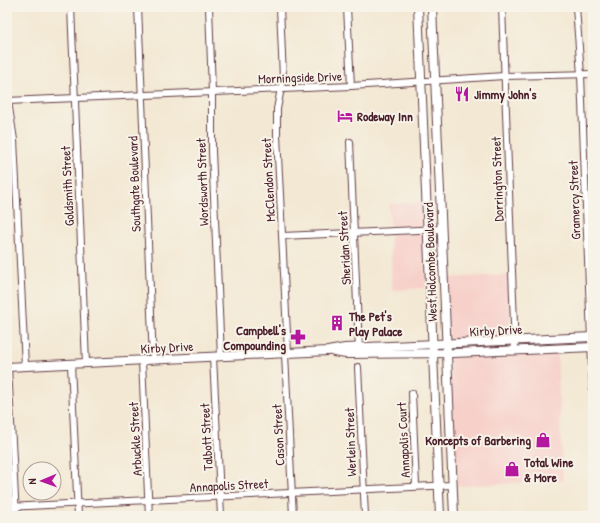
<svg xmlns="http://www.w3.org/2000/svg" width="600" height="523" viewBox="0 0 600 523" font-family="'Patrick Hand',sans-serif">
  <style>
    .built { fill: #f7d0ca }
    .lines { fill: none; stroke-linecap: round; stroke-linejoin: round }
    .minor-casing { stroke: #633d44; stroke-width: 8 }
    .major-casing { stroke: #633d44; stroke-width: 10 }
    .minor { stroke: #fff; stroke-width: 6 }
    .major { stroke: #fff; stroke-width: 8 }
    .labels { text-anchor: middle; stroke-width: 4; stroke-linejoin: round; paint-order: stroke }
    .street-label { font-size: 13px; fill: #4a1f2b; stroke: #f7f3e8 }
    .poi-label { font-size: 13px; font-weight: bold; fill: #4a1f2b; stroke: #f7f3e8; text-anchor: start }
  </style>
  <rect width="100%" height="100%" fill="#f7f3e8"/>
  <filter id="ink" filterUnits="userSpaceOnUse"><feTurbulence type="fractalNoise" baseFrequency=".025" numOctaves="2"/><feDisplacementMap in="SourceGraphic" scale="8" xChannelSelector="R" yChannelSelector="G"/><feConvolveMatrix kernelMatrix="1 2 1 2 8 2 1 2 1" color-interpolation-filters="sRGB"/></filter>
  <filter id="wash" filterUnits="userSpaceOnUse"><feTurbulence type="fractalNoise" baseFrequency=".012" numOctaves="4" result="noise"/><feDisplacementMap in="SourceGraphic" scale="16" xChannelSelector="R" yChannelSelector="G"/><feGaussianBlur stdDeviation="0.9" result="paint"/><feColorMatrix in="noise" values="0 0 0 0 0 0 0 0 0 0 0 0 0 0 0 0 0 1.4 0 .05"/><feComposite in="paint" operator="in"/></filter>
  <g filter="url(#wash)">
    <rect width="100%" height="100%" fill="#f3e8d3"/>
    <!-- built -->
    <g class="built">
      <polygon points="423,202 426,288 392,290 389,204"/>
      <polygon points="509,275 511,355 557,353 563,481 456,486 446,278"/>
    </g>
  </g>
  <g filter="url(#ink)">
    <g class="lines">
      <!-- minor casing -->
      <g class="minor-casing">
        <g id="minor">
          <polyline points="71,7 86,363"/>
          <polyline points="138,7 153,360"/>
          <polyline points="209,7 212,92 212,151 221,357"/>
          <polyline points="280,7 283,78 277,109 277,136 288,353"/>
          <polyline points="347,7 351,86"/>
          <polyline points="502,7 515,350"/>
          <polyline points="576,7 581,75 593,392"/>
          <polyline points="7,70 8,101 14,140 25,366"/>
          <polyline points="7,101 351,86 504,76 593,74"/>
          <polyline points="350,142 359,350"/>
          <polyline points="282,236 441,229"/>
          <polyline points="285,354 293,516"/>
          <polyline points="213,357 221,516"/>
          <polyline points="142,361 149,516"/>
          <polyline points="71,364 78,516"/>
          <polyline points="8,367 16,516"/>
          <polyline points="358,367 365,516"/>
          <polyline points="412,393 416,486"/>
          <polyline points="7,507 452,485"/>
        </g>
      </g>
      <!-- major casing -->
      <g class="major-casing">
        <g id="major">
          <polyline points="418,7 440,516"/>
          <polyline points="432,7 454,516"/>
          <polyline points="334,352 346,354 454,353 593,347"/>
          <polyline points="7,367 328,351 345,348 593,337"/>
        </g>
      </g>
      <!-- minor -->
      <use href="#minor" class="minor"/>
      <!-- major -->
      <use href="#major" class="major"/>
    </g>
  </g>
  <!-- icons -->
  <defs>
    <g id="restaurant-bare" transform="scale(1.2)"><path d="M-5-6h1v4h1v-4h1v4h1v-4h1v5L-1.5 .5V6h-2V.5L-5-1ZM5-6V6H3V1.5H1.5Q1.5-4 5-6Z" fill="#b5179e" stroke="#f7f3e8" stroke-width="2.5" paint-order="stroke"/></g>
    <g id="hotel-bare" transform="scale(1.2)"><path d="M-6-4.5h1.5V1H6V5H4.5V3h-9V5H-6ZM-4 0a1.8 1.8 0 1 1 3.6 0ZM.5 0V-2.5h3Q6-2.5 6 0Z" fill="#b5179e" stroke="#f7f3e8" stroke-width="2.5" paint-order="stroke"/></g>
    <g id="building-bare" transform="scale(1.2)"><path d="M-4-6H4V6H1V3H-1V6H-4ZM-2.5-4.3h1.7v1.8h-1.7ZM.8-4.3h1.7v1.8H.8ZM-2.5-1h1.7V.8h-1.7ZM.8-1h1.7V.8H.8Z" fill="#b5179e" stroke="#f7f3e8" stroke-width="2.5" paint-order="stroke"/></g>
    <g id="pharmacy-bare" transform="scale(1.2)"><path d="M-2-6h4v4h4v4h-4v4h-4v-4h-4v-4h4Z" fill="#b5179e" stroke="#f7f3e8" stroke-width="2.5" paint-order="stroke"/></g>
    <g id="shop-bare" transform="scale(1.2)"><path d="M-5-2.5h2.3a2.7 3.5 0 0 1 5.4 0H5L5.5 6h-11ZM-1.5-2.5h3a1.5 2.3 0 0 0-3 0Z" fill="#b5179e" stroke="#f7f3e8" stroke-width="2.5" paint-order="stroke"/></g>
  </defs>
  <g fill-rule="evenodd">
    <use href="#restaurant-bare" x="462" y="94"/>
    <use href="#hotel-bare" x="345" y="116"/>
    <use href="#building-bare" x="337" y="323"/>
    <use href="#pharmacy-bare" x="298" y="337"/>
    <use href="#shop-bare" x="543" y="440"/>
    <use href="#shop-bare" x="512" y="469"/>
  </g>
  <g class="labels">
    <!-- street labels -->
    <g class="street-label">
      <text transform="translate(300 77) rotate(-2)" y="5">Morningside Drive</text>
      <text transform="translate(497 179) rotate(-92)" y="5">Dorrington Street</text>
      <text transform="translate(268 180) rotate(-93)" y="5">McClendon Street</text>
      <text transform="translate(202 182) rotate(-92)" y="5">Wordsworth Street</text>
      <text transform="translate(134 184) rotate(-92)" y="5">Southgate Boulevard</text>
      <text transform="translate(67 186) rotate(-93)" y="5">Goldsmith Street</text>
      <text transform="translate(574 200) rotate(-92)" y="5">Gramercy Street</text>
      <text transform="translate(344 248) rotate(-93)" y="5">Sheridan Street</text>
      <text transform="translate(430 262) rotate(-92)" y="5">West Holcombe Boulevard</text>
      <text transform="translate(496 330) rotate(-3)" y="5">Kirby Drive</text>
      <text transform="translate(167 347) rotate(-3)" y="5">Kirby Drive</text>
      <text transform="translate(278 435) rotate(-93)" y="5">Cason Street</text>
      <text transform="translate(206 437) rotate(-93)" y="5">Talbott Street</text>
      <text transform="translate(135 439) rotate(-93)" y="5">Arbuckle Street</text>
      <text transform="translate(403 440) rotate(-93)" y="5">Annapolis Court</text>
      <text transform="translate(350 442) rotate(-92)" y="5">Werlein Street</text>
      <text transform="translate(229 485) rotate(-3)" y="5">Annapolis Street</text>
    </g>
    <!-- poi labels -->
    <g class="poi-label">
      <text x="474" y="99">Jimmy John's</text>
      <text x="357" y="121">Rodeway Inn</text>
      <text x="349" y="321">The Pet's<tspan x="349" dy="15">Play Palace</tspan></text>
      <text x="286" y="335" text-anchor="end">Campbell's<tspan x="286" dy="15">Compounding</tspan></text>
      <text x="531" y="445" text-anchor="end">Koncepts of Barbering</text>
      <text x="524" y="467">Total Wine<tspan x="524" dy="15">&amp; More</tspan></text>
    </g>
  </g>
  <!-- margin -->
  <rect width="600" height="523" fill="none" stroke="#f7f3e8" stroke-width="24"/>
  <!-- north arrow -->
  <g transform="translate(42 481) rotate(268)"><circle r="19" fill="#f7f3e8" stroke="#b29e9c"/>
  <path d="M0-3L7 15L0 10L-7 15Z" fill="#b5179e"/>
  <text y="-6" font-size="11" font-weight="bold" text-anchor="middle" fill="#4a1f2b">N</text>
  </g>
</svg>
